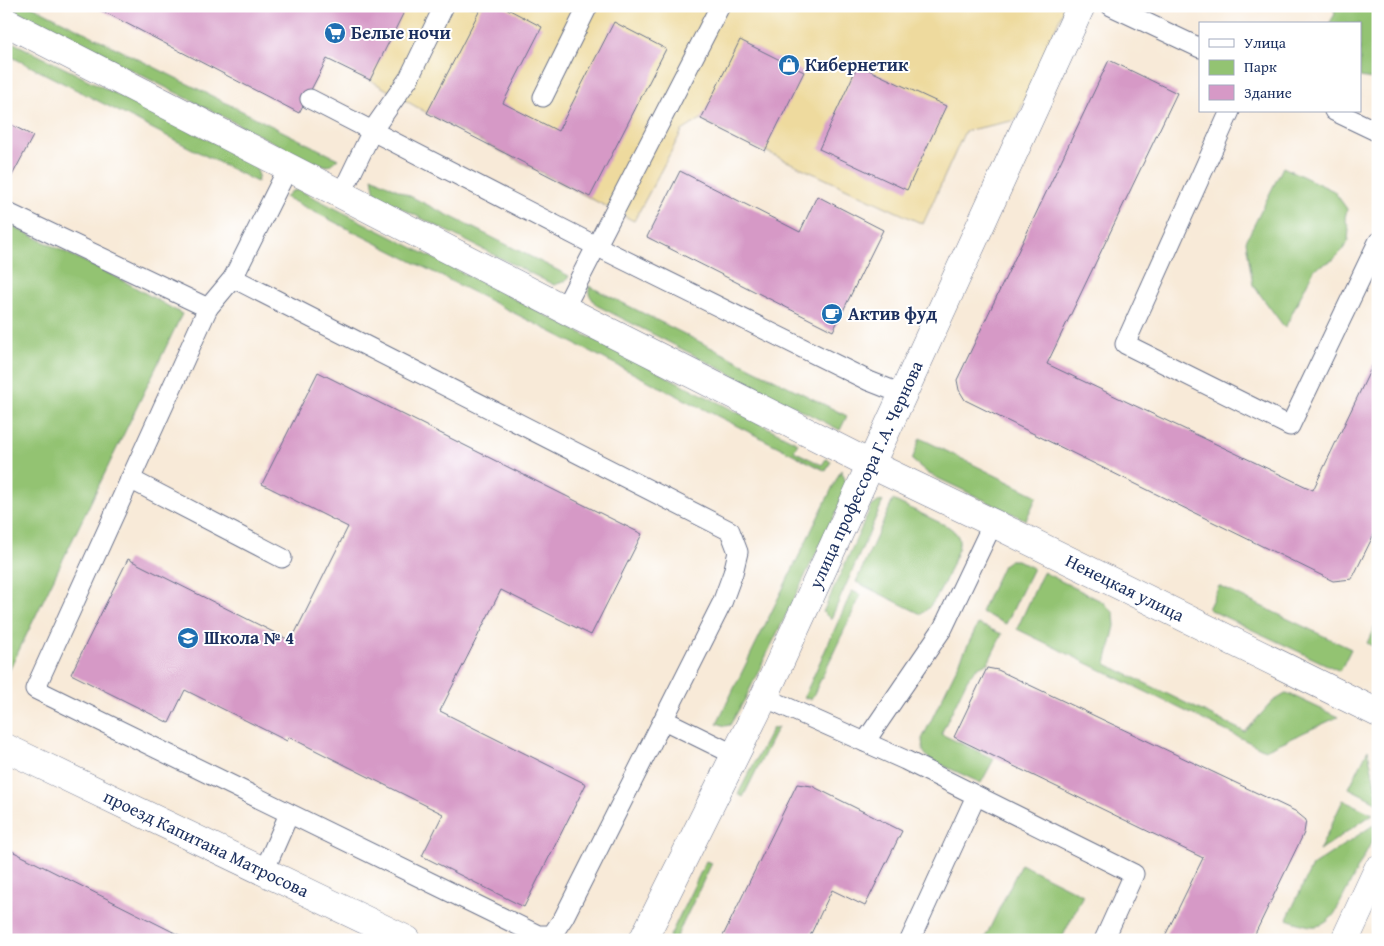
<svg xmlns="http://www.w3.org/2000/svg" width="1384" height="946" viewBox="0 0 1384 946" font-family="'Gentium Book Plus',serif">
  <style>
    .green { fill: #93c372; stroke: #577968 }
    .sand { fill: #eeda9e; stroke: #84847e }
    .building { fill: #d699c6 }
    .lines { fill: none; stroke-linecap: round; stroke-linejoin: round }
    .lane-casing { stroke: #687089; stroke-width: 21 }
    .street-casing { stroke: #687089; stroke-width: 29 }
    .secondary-casing { stroke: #687089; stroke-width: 29 }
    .lane { stroke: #fff; stroke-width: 19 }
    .street { stroke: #fff; stroke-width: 28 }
    .secondary { stroke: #fff; stroke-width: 28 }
    .labels { text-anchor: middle; stroke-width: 4; stroke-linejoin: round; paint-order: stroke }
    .poi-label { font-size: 18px; font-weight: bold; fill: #1b2f5e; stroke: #fff; text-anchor: start }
    .street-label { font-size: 18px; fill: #1b2f5e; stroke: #fff }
  </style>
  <rect width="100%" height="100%" fill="#fff"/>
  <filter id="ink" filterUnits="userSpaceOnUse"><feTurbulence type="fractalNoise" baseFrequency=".02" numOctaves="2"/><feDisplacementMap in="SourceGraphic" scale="10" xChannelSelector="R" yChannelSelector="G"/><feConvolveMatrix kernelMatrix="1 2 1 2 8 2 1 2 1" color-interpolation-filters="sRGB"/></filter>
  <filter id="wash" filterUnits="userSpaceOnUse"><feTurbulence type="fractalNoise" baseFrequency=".0096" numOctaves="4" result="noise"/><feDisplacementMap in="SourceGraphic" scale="20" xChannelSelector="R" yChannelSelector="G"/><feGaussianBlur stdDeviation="1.12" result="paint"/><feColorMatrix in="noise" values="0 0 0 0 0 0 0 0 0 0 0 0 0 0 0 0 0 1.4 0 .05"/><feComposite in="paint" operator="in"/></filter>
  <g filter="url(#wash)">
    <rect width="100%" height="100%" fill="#f8ead8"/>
    <!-- green -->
    <g class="green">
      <polygon points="6,6 32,6 338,159 328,166 312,162"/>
      <polygon points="1333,6 1378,6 1378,78 1372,79 1360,77 1360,24 1329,24 1335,14"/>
      <path d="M6,39L251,161C257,168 260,173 257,182L6,54Z"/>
      <polygon points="1283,167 1334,191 1347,209 1345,218 1349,229 1348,241 1342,251 1333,260 1314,269 1285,328 1253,285 1246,241"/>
      <polygon points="372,177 569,276 566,281 554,285 379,197 374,190"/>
      <polygon points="299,190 798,443 794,451 822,465 826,459 831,461 826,471 285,197 292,191"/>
      <polygon points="6,223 122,280 182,314 6,677"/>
      <polygon points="589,286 847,416 840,430 596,305 589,294"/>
      <polygon points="920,438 1037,496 1026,520 929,474 912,460"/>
      <polygon points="841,470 846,482 846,492 745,699 730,725 725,726 717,723"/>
      <path d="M893,500L949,527C958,534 961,538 958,549C950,568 939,603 921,614L856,582Z"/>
      <polygon points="883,501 831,619 823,612 871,507 878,502"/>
      <polygon points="1010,560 1017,560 1033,568 1006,624 981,612 1003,565"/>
      <polygon points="1043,572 1103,602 1114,613 1115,626 1106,664 1245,732 1272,702 1287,693 1338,717 1265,750 1017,629"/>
      <polygon points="1219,586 1351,649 1340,671 1208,609"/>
      <polygon points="852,591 861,595 811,700 804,697"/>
      <polygon points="1378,619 1378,649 1367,643"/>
      <path d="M978,624L1002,634L988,663C977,666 973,671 967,680L941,734L994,759L981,783L929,759L923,751L922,739Z"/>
      <polygon points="778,727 743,797 738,794 772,729"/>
      <polygon points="1368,750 1378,800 1378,803 1349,788"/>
      <polygon points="1343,800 1373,814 1319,851"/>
      <path d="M1378,822V829L1335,913C1320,933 1308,926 1287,919L1312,866Z"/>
      <polygon points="706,861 712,863 675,940 669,938"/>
      <polygon points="1021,864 1083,895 1061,940 984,940"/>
      <polygon points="1378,918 1378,940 1368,940"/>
    </g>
    <!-- sand -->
    <polygon class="sand" points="225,6 1065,6 1016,120 965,131 923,224 765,151 701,119 682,131 634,221 427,113 370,80"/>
    <g id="blocks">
      <!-- building -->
      <g class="building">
        <polygon points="93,6 407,6 370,80 327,59 299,113"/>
        <polygon points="482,6 502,6 542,27 503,103 558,131 614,22 666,49 590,197 427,113"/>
        <polygon points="740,40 804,72 765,151 701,119"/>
        <polygon points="1109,60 1177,93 1047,364 1313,490 1378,354 1378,526 1352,579 1333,581 965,400 959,390 957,380"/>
        <polygon points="858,65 946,106 907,190 819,149"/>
        <polygon points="6,122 33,136 6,187"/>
        <polygon points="680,171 800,232 817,196 883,230 833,331 647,237"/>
        <polygon points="318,372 642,534 591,635 501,590 440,711 586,784 524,907 422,856 443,814 289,737 287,741 185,690 169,723 71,674 128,559 291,641 348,527 262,484"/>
        <polygon points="987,668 998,670 1295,811 1306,820 1304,833 1252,940 1163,940 1203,858 954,737"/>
        <polygon points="797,784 812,786 902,831 865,906 832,890 808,940 721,940"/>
        <polygon points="6,848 189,940 6,940"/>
      </g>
    </g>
  </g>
  <g filter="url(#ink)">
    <use href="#blocks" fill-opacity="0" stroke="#687089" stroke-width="1"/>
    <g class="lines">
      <!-- lane casing -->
      <g class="lane-casing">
        <g id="lane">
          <polyline points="1111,6 1200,48"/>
          <polyline points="543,97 588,6"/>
          <polyline points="310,99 596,246 869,381 902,394"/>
          <polyline points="1230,111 1125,344 1290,426 1378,242"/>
          <polyline points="1334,111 1378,132"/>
          <polyline points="341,195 372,131 409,78 444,6"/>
          <polyline points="6,212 208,308 35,689 538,935 552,935 564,917 722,603 733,573 738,552 730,531 233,278 288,168"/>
          <polyline points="208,308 233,278"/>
          <polyline points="564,309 720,6"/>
          <polyline points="130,479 282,558"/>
          <polyline points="764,697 905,760 1134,874 1104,940"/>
          <polyline points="664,720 735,755"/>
          <polyline points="865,742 943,628 993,523"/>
          <polyline points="264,871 289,814"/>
          <polyline points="910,940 976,796"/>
        </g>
      </g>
      <!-- street casing -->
      <g class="street-casing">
        <g id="street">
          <path id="s1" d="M6,748L407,940"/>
        </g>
      </g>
      <!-- secondary casing -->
      <g class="secondary-casing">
        <g id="secondary">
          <path id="s2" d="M6,22L564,309L872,465L993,523L1378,713"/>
          <path id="s3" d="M643,940L764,697L1081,6"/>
          <polyline points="1345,940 1378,869"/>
        </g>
      </g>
      <!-- lane -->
      <use href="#lane" class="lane"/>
      <!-- street -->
      <use href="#street" class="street"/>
      <!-- secondary -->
      <use href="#secondary" class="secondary"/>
    </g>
  </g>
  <!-- icons -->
  <defs>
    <g id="supermarket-disc" transform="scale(1.125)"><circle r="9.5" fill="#1f6fb2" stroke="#fff"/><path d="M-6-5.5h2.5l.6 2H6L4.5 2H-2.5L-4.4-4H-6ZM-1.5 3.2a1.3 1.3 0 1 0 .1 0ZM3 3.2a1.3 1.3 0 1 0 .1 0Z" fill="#fff"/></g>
    <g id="shop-disc" transform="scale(1.125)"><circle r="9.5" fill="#1f6fb2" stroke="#fff"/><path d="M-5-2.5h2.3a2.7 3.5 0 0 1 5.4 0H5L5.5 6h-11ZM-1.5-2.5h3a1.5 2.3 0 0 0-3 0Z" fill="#fff"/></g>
    <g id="cafe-disc" transform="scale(1.125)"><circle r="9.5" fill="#1f6fb2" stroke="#fff"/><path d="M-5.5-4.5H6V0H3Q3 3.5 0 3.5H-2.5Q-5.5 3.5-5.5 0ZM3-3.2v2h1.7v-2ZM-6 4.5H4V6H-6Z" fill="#fff"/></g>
    <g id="school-disc" transform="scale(1.125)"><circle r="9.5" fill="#1f6fb2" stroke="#fff"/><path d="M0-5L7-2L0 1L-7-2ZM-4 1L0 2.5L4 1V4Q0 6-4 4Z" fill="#fff"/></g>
  </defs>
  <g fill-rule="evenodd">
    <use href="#supermarket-disc" x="335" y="33"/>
    <use href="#shop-disc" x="789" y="65"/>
    <use href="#cafe-disc" x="832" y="314"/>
    <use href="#school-disc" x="188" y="638"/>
  </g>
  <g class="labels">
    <!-- poi labels -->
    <g class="poi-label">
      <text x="351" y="39">Белые ночи</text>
      <text x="805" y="71">Кибернетик</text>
      <text x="848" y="320">Актив фуд</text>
      <text x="204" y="644">Школа № 4</text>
    </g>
    <!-- street labels -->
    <g class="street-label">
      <text dy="6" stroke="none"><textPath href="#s3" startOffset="516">улица профессора Г.А. Чернова</textPath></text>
      <text dy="6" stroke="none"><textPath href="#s2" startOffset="1254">Ненецкая улица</textPath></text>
      <text dy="6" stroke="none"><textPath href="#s1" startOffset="222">проезд Капитана Матросова</textPath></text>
    </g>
  </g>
  <!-- margin -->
  <rect width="1384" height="946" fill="none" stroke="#fff" stroke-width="25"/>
  <!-- legend -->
  <rect x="1199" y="22" width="162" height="90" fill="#ffffff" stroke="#a4acbf"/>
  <rect x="1209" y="39" width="25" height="8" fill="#ffffff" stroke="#a4acbf"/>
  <text x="1244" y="48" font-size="15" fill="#1b2f5e">Улица</text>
  <rect x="1209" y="60" width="25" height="15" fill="#93c372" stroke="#a4acbf"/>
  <text x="1244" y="72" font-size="15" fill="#1b2f5e">Парк</text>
  <rect x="1209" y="85" width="25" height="15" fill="#d699c6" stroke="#a4acbf"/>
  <text x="1244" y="98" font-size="15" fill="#1b2f5e">Здание</text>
</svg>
